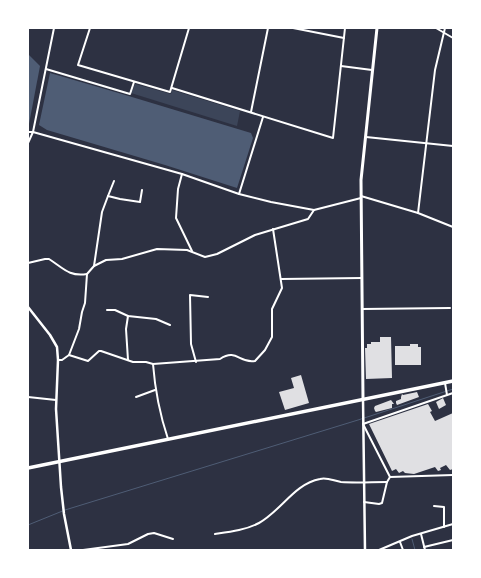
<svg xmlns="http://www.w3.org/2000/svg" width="481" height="578" viewBox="0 0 481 578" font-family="'IBM Plex Sans',sans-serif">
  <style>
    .green { fill: #3c4559 }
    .water { fill: #4f5d75 }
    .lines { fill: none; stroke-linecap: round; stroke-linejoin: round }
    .stream { stroke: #4f5d75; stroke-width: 1 }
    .building { fill: #e0e0e3 }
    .minor { stroke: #fff; stroke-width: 2 }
    .tertiary { stroke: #fff; stroke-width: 2.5 }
    .secondary { stroke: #fff; stroke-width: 3 }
    .trunk { stroke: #fff; stroke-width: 3.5 }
  </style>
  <rect width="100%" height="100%" fill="#2d3142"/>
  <!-- green -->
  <polygon class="green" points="135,84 171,94 172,90 240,111 237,126 131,93"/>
  <!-- water -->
  <g class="water">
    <polygon points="28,54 40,66 29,124 28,124"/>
    <polygon points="50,73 122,94 251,133 253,138 237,188 165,165 47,130 39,125"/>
  </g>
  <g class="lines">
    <!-- stream -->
    <g class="stream">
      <polyline points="28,525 65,510 358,420 453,389"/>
      <polyline points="412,539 415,550"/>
    </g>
  </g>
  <!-- building -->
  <g class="building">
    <polygon points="380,337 391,337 392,378 366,379 365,348 367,348 367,344 371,344 371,342 380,342"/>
    <polygon points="410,344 418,344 418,347 421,347 421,365 395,365 395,346 410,346"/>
    <polygon points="301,375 309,403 285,410 279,392 294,388 291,378"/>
    <polygon points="417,392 419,397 397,405 396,403 396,401 401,399 401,397 402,394 403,395"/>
    <polygon points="443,398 446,405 439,409 436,402"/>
    <polygon points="391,400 394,404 392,404 392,408 376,412 375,411 374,408 375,406"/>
    <polygon points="428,404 432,411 430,412 435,421 453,413 453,469 450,470 446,465 440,468 441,470 438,471 435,467 414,474 405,473 403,471 399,473 396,469 392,471 369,424"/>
  </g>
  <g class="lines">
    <!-- minor -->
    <g class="minor">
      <polyline points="90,28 78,65 170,92 189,28"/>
      <polyline points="293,28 344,38"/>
      <polyline points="436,28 453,38"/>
      <polyline points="341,66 372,70"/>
      <polyline points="46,69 130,94 134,82"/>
      <polyline points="172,88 333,138 345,28"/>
      <polyline points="251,112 268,28"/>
      <polyline points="28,132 33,132 182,174 239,194 271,202 314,210 361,198"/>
      <polyline points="366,137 453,146"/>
      <polyline points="28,143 33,132 54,28"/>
      <polyline points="182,174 178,189 176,218 192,251"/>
      <polyline points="114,181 108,196 120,199 140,202 142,190"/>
      <polyline points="239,194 263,117"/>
      <polyline points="361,196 418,213 453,227"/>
      <polyline points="418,213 435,70 445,28"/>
      <path d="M28,263L45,259H49C63,268 69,277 87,274"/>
      <polyline points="94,266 106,260 122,259 157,249 187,250 205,257 217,254 255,235 308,219 314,210"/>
      <polyline points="281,279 362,278"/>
      <polyline points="362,309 450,308"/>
      <polyline points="107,310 115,310 128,316 156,319 170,325"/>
      <path d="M69,355L88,361L99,351H101L133,362H146L153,364L220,359C237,348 239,364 255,361L265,350L272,337V309L282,288L273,229"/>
      <polyline points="58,360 62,360 69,355 79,329 82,312 85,303 87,274 94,266 102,212 108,196"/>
      <polyline points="128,360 126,329 128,316"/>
      <polyline points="196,362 191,344 190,295 208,297"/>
      <path d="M153,364C155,390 160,415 168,439"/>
      <polyline points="445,383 447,395"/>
      <polyline points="28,397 56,400"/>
      <polyline points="136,397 155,390"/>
      <polyline points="390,477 453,475"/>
      <polyline points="364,502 379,504 382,503 387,482 390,477 363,424 453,393"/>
      <polyline points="434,506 444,507 444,527"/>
      <path d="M215,534C229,532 246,530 259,523C282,510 294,484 320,479C327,477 334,481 341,482C356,483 372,482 387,482"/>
      <polyline points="421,534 425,550"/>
      <polyline points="400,542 403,550"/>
      <polyline points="424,547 453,540"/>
      <polyline points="83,550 128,544 148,534 154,533 173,539"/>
      <polyline points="379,550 412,536 453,524"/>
    </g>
    <!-- tertiary -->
    <g class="tertiary">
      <polyline points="28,307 50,335 57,347 58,360 56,409 61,487 64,514 71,550"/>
      <polyline points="363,399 365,550"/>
    </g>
    <!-- secondary -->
    <polyline class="secondary" points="363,399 361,180 377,28"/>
    <!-- trunk -->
    <polyline class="trunk" points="28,468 453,381"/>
  </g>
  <!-- border -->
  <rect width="481" height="578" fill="none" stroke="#ffffff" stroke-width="58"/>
</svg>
